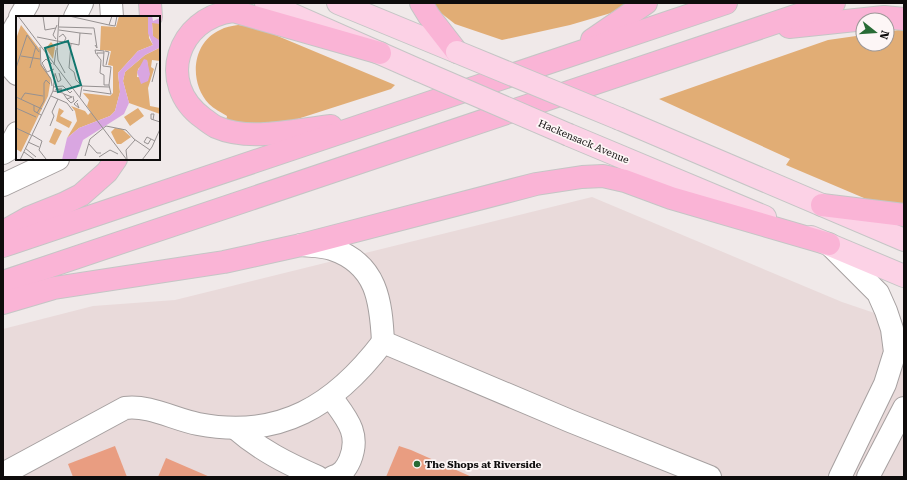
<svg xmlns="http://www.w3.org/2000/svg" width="907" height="480" viewBox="0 0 907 480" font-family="'Roboto Serif',serif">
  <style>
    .built { fill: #e9dada }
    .green { fill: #e1ad75 }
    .building { fill: #e99d81 }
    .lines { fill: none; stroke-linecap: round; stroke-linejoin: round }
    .minor-casing { stroke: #a6a0a0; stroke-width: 24 }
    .major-casing { stroke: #c5c5c5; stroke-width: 24 }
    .highway-casing { stroke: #c5c5c5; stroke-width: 24 }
    .minor { stroke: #fff; stroke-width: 22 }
    .major { stroke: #fcd2e6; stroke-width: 22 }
    .highway { stroke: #fab4d6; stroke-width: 22 }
    .major-bridge-casing { stroke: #c5c5c5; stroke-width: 24; stroke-linecap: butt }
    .major-bridge { stroke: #fcd2e6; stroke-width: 22 }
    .poi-dot { fill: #286b35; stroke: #fdf6f6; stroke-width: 1.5 }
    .labels { text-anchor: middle; stroke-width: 3.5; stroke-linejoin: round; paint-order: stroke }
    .street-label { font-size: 10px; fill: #0e0c0c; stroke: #fdf6f6 }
    .poi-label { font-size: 10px; font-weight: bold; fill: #0e0c0c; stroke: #fdf6f6; text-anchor: start }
    .inset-road { fill: none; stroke: #969191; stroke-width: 1 }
    .view { fill: #0f766e; fill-opacity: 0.15; stroke: #0f766e; stroke-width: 2 }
    .inset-edge { fill: none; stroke: #0e0c0c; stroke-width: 2 }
  </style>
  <rect width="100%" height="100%" fill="#f0e9e9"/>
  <!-- built -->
  <polygon class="built" points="592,197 842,302 904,323 904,477 3,477 3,329 93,306 175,300"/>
  <!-- green -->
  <g class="green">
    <polygon points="433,3 628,3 611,13 570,25 502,40 455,24 441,13"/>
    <path d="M238,25L256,27L395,85L391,89L288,122L261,126L226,121L227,116C221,112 214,109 209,104C189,83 191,43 220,30C225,27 232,26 238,25Z"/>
    <polygon points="904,29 904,207 871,201 786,165 790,159 659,99 828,40 863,35 863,44 887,44 887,32"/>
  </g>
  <!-- building -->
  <g class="building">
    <polygon points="115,446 127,477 73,477 68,464"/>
    <polygon points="399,446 411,450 472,477 386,477"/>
    <polygon points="166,458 210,477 158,477"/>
  </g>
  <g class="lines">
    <!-- minor casing -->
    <g class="minor-casing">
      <g id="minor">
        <polyline points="111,3 112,17"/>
        <polyline points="20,17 28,3"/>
        <polyline points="75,17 82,3"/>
        <polyline points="17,24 4,47 9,65 17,74"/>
        <polyline points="3,153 8,150 17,133"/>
        <polyline points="3,185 58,159"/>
        <path d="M301,245C311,246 323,246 332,249C377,264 381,301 383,342"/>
        <polyline points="830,245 878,293 886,311 892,329 895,352 885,384 840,477"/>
        <path d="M331,397C346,418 361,433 350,460C346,469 342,474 333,477"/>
        <path d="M235,428C260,450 288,464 318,477"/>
        <path d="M3,474L125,408C150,405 173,419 198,424C280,440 335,405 383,342L570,421L710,477"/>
        <polyline points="868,477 904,408"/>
      </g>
    </g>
    <!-- major casing -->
    <g class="major-casing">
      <g id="major">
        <polyline points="266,3 418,70"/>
        <polyline points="338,3 457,52"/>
        <polyline points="620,119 904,240"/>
        <polyline points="569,135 765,217"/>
        <polyline points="811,237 904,276"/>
      </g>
    </g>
    <!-- highway casing -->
    <g class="highway-casing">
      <g id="highway">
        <polyline points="150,3 151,17"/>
        <polyline points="421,3 429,16 457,52"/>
        <polyline points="789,27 884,17 904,19"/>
        <polyline points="592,40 646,3"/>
        <path d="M331,126C295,130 250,142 216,127C212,125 207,121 203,118C156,84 177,18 233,11L380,53"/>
        <polyline points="822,205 904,215"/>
        <polyline points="3,232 28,218 63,204 81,195 107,172 116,159"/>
        <polyline points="3,246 726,3"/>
        <polyline points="3,282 834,3"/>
        <polyline points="3,303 54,288 224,262 301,245 536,184 582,177 603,176 625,181 671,198 829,244"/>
      </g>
    </g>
    <!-- minor -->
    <use href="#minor" class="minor"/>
    <!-- major -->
    <use href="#major" class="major"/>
    <!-- highway -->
    <use href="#highway" class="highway"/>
    <!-- major-bridge casing -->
    <g class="major-bridge-casing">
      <g id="major-bridge">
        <polyline points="457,52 620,119"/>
        <polyline points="418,70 569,135"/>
      </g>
    </g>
    <!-- major-bridge -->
    <use href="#major-bridge" class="major-bridge"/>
  </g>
  <!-- markers -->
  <circle class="poi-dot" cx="417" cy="464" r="4"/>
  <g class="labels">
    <!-- street labels -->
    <g class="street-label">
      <text transform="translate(584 141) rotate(23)" y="4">Hackensack Avenue</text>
    </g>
    <!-- poi labels -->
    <g class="poi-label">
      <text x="425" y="468">The Shops at Riverside</text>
    </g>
  </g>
  <!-- overview -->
  <g transform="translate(16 16)">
    <rect width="144" height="144" fill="#f0e9e9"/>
    <path d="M103,0H132L133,22L137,29L122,35L102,57L104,76L99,95L94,100L63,112L51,122L61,105L59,95L55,90L69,95L72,99L75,96L71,90L73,84L67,77L94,80L97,77V50L92,49L95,35L84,34L85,10L100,11ZM140,6L144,8V45L136,44L135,51L138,53L132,72L134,90L144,92V98L113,87L107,65L109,56L129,39L143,32L137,20L136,7ZM131,44L133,62L121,61L122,53ZM5,9L25,35L24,47L35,62L32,80L5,136L0,133V23ZM35,26L39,31L37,43L30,32ZM43,92L48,95L44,100L56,106L53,112L40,105ZM122,92L128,100L114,110L108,101ZM39,112L46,115L39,129L33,126ZM99,112L106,113L115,121L105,128H101L95,116Z" fill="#e1ad75" fill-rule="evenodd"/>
    <path d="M132,0H136L137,5L144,2V8L136,7L137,20L143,24V32L129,39L109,56L107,65L113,87L108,98L67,124L60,144H46L51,122L63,112L94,100L99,95L104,76L102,57L122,35L137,29L132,17ZM128,43L131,44L134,58L132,65L125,68L121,56Z" fill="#d9a6e1"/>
    <path class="inset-road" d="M2,0L111,144M27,0L29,14L40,12M53,0L93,9M96,0L93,9L99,10L101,0M43,11L78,12L81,32L79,29M43,14L64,17L63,29L48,26M64,17L76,18M21,21L41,25M40,23L37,19L41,9M41,25L48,26L50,22L47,18L43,21M55,28L53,52L58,56L60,64L66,70L64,81M24,31L25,49L35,63L36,70M41,32L42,44L49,57M41,34L43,0M89,35L93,36L90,49M80,38L79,34L88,35V36L87,50L95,51L93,69H88V59L84,57L85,44L81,39V37H88M5,40L24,43M36,48L30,43L26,47L31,56L38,53M38,49L40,34M0,52L11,19L23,36M14,52L20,30M39,57L42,66L45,64L43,57M136,66L141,47M66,70L93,71M37,71L47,70L54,77L56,75M39,74L46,73H40M67,74L95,78L93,69M37,75L47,77L51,83L56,81L48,78M35,80L51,87L57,95M0,81L26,93M5,83L9,77L27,80M51,83L55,87L58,85L57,80M61,87L63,92L58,88L62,84M18,89V95L25,99M0,92L20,101M21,97L28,85V67L30,64L34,68M137,104L138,98H135V103L144,106M34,110L38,100L36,96L42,83M0,112L15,119M16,119L26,125L23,134L30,143M118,123L134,134M135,123L132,128L128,126L131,121L139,125M12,126L23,131M73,128L81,137H85M9,132L20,141M8,136L19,144M69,140L74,123L90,110L110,114L118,123M83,141L94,134L102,138M111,143L110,134L119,124M4,144L37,75L39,58M126,144L136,131L144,113"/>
    <path class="view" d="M52,25L65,69L42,76L29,32Z"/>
    <rect width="144" height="144" class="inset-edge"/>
  </g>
  <!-- border -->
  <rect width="907" height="480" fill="none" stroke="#0e0c0c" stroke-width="8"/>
  <!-- north arrow -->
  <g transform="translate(875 32) rotate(107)"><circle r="19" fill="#fdf6f6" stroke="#9d9898"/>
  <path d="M0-3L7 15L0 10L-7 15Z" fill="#286b35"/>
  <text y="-6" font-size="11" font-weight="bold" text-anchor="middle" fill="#0e0c0c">N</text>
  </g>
</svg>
